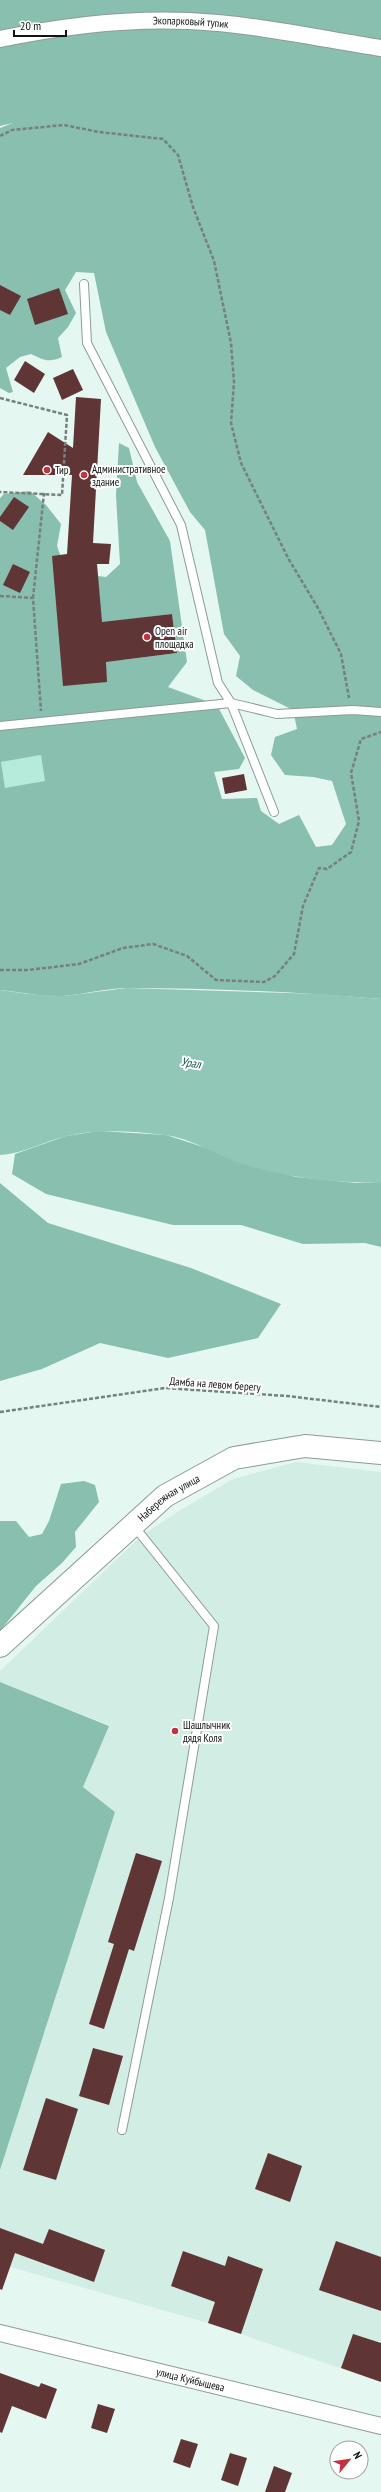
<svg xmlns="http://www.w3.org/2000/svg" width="381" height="2492" viewBox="0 0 381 2492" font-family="'PT Sans Narrow',sans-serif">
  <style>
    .built { fill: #d2ede4 }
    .green { fill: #b6ebdc }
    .forest { fill: #88bfaf; fill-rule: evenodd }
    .water { fill: #90c7b7 }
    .building { fill: #603535 }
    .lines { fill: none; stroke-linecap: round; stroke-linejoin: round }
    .lane-casing { stroke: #8c9c97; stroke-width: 10 }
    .street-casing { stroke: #8c9c97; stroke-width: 18 }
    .secondary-casing { stroke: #8c9c97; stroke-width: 24 }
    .path { stroke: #76817d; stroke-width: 2.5; stroke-dasharray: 4 2; stroke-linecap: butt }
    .lane { stroke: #fff; stroke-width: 8 }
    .street { stroke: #fff; stroke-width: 16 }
    .secondary { stroke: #fff; stroke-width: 22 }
    .poi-dot { fill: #c23241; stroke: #fff; stroke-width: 1.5 }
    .labels { text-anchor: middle; stroke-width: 4; stroke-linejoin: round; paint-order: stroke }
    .street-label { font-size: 11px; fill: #0f1513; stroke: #fff }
    .poi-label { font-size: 11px; fill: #0f1513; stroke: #fff; text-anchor: start }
    .water-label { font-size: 12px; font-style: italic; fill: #0c5748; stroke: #fff }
  </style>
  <rect width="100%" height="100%" fill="#e5f7f1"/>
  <!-- built -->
  <polygon class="built" points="296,1462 381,1472 381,2382 208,2323 0,2264 0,2170 115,1812 83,1787 109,1725 0,1682 0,1671 141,1536 179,1511 233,1479"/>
  <!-- green -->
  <polygon class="green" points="41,755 46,781 5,789 1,762"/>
  <!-- forest -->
  <g class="forest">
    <path d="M0,0H381V999C298,992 213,988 130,988C107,988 85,994 63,996C42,997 21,992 0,990V498L4,494L30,491L46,505L61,524L57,546L65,568L82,574L106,577L120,564L116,495L119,443L129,448L137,482L170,541L187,662L168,687L217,705L245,758L239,769L214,772L222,799L257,798L261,811L279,824L299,815L316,847L332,845L346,824L332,781L313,777L285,775L271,755L275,737L297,729L293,710L253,690L236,676L240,656L224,634L205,530L190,512L155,447L106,332L94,273L76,272L65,290L76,313L68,327L58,338L62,357C49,363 43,360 31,354L20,357L6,368L13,392L9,393L0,388V128L13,123L0,126ZM172,614L177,653L121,660L117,621ZM41,755L45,781L5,788L1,762Z"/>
    <polygon points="99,1131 166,1135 296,1177 356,1183 381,1182 381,1247 365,1243 303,1244 241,1225 173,1225 46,1194 12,1174 15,1154 66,1136"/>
    <polygon points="0,1183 48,1223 191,1268 281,1304 258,1338 168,1358 100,1343 42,1369 0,1381"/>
    <polygon points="84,1481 95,1485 99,1502 75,1532 76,1547 62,1563 36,1586 0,1631 0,1521 16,1521 29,1537 42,1534 49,1521 61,1484"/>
    <polygon points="0,1682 109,1726 83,1787 115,1812 0,2170"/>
  </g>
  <!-- water -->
  <path class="water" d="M127,988L322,994L381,999V1182C336,1184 289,1178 246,1165C218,1157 193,1138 164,1135C132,1131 99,1129 67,1136C44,1141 24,1154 0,1155V990L28,994L64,996Z"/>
  <!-- building -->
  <g class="building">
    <polygon points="0,285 21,296 10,315 0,310"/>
    <polygon points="59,288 68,314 35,325 27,299"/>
    <polygon points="25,361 45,374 34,393 14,380"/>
    <polygon points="73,369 83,390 62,400 53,378"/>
    <polygon points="76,397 101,399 93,543 111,544 109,564 97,564 102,622 172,614 177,653 106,662 107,682 63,686 52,556 67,554 72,475 23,475 48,432 73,448"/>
    <polygon points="14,497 29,507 13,530 0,521 0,517"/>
    <polygon points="13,564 30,572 20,593 3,585"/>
    <polygon points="244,774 247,790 225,794 222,778"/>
    <polygon points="136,1853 162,1861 134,1951 129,1949 104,2029 89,2024 114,1944 108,1942"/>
    <polygon points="93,2048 123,2056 109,2105 79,2096"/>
    <polygon points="46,2098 78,2109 56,2180 23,2170"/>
    <polygon points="268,2153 302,2166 290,2202 255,2189"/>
    <polygon points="0,2228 43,2244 49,2229 105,2250 94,2282 15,2253 2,2290 0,2289"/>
    <polygon points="336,2241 381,2257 381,2311 319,2290"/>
    <polygon points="183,2251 225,2266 228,2256 263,2269 241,2334 208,2323 215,2302 171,2286"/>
    <polygon points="353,2334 381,2343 381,2382 341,2368"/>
    <polygon points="0,2373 39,2387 41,2383 57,2389 46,2419 12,2406 2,2433 0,2432"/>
    <polygon points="98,2404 115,2409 107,2433 91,2428"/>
    <polygon points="181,2439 198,2444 190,2468 173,2462"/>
    <polygon points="230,2453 247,2458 238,2486 221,2480"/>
    <polygon points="274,2466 292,2473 285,2492 265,2492"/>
  </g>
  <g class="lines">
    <!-- lane casing -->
    <g class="lane-casing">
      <g id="lane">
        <polyline points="84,284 87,343 181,525 218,683 231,703 274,812"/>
        <polyline points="0,726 231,703 277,714 353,710 381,712"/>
        <polyline points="122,2130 169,1898 214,1626 134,1526"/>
      </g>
    </g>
    <!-- street casing -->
    <g class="street-casing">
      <g id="street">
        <path id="s1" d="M0,39C62,26 126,18 189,21C254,24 317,38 381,48"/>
        <path id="s2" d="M0,2333L381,2426"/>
      </g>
    </g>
    <!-- secondary casing -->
    <g class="secondary-casing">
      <g id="secondary">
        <path id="s3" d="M0,1646L165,1496L234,1458L305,1446L381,1453"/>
      </g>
    </g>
    <!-- path -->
    <g class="path">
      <polyline points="0,136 12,130 64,125 99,132 163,139 178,155 193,207 214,261 231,343 234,382 231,423 241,463 288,558 318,608 341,654 349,698"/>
      <polyline points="0,398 67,415 62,495 0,492"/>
      <polyline points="0,596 33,598 41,711"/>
      <polyline points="33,598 44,493"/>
      <polyline points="0,970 28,970 79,964 123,948 153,944 187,956 216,980 264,982 275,976 294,954 303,906 319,868 327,869 351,852 359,821 351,773 361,739 381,732"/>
      <polyline points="0,1412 165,1388 287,1396 381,1407"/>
    </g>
    <!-- lane -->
    <use href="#lane" class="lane"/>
    <!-- street -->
    <use href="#street" class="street"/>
    <!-- secondary -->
    <use href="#secondary" class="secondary"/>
  </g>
  <!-- markers -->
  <g class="poi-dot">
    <circle cx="47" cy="470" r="4"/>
    <circle cx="84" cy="475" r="4"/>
    <circle cx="147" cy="637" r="4"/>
    <circle cx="175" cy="1731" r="4"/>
  </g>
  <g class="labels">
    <!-- street labels -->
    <g class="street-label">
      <text dy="4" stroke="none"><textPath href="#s1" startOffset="192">Экопарковый тупик</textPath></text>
      <text transform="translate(215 1384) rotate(4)" y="4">Дамба на левом берегу</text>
      <text dy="4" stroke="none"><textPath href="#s3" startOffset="225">Набережная улица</textPath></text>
      <text dy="4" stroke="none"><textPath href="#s2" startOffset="196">улица Куйбышева</textPath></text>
    </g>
    <!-- poi labels -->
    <g class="poi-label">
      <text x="92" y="473">Административное<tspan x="92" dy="13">здание</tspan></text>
      <text x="55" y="474">Тир</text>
      <text x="155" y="635">Open air<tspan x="155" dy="13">площадка</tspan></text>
      <text x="183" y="1729">Шашлычник<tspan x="183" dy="13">дядя Коля</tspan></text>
    </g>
    <!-- water labels -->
    <g class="water-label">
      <text transform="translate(191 1063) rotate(9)" y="4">Урал</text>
    </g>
  </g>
  <!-- north arrow -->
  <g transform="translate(349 2460) rotate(61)"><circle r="19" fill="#ffffff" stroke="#9fa1a1"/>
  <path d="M0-3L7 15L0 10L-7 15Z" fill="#c23241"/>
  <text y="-6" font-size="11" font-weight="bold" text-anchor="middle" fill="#0f1513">N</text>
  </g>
  <!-- scale -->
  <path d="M14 30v6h52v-6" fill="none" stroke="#0f1513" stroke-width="2"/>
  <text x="20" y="30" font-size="12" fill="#0f1513" stroke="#ffffff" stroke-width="3" paint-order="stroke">20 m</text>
</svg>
